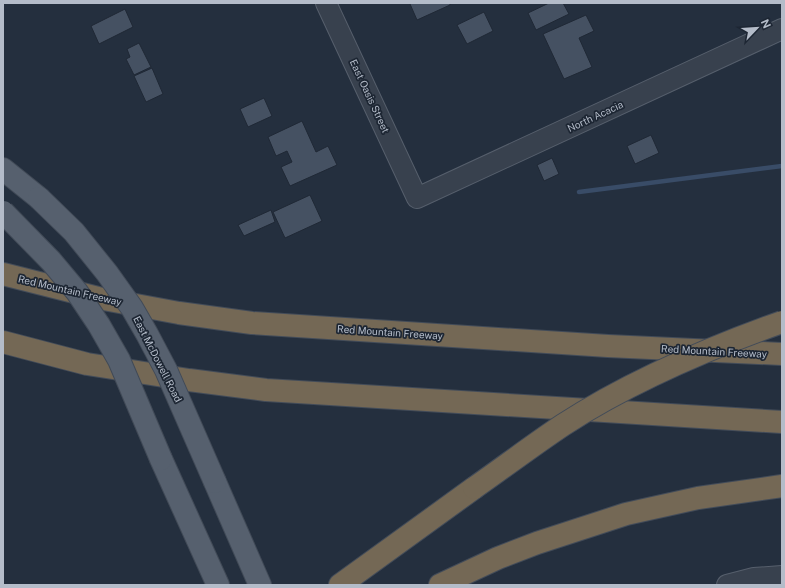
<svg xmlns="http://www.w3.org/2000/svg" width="785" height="588" viewBox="0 0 785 588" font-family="'Public Sans',sans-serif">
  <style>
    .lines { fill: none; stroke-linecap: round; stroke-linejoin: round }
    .stream { stroke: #394c67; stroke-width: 4.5 }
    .building { fill: #455162; stroke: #1f2835 }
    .minor-casing { stroke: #565f6c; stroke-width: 22 }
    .major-casing { stroke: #414a57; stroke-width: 24 }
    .highway-casing { stroke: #434c59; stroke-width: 24 }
    .minor { stroke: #38414e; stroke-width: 20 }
    .major { stroke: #56606e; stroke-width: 22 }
    .highway { stroke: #746855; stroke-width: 22 }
    .major-bridge-casing { stroke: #414a57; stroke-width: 24; stroke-linecap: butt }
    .highway-bridge-casing { stroke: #434c59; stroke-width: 24; stroke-linecap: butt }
    .major-bridge { stroke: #56606e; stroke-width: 22 }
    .highway-bridge { stroke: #746855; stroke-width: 22 }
    .labels { text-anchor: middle; stroke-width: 3.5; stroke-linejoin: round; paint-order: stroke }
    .street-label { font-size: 10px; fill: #b4bcc9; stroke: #1d2633 }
  </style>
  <rect width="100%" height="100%" fill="#242f3e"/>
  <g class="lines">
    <!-- stream -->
    <polyline class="stream" points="579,192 782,166"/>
  </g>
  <!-- building -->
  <g class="building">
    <polygon points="411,3 450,3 450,5 417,20 410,4"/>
    <polygon points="549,3 563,3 569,14 536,30 528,13"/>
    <polygon points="125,9 133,27 99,44 91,26"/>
    <polygon points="484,12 493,31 467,44 457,25"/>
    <polygon points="586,15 594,31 579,38 592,67 564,79 543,34"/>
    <polygon points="139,43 151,67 134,75 126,59 130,57 127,49"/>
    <polygon points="152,68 163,94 146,102 134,76"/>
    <polygon points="264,98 272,116 248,127 240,109"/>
    <polygon points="302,121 316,152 328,146 337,165 290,186 281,167 292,162 287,151 276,156 268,137"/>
    <polygon points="651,135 659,153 635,164 627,146"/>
    <polygon points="552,158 559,174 544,181 537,165"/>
    <polygon points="310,195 322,221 285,238 273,212"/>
    <polygon points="271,210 275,222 244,236 238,225"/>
  </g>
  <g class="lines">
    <!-- minor casing -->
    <g class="minor-casing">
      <g id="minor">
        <polyline points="326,3 417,198 782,29"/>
        <polyline points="727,585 754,578 782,576"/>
      </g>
    </g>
    <!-- major casing -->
    <g class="major-casing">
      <g id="major">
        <polyline points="3,169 39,198"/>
        <polyline points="161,459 218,585"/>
        <polyline points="215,482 260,585"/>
      </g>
    </g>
    <!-- highway casing -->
    <g class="highway-casing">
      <g id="highway">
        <polyline points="3,274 98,298 179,313 252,323 608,346 782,354"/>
        <polyline points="3,342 87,364 189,380 266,390 782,422"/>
        <polyline points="340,585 474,488"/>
        <polyline points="440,585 498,558 537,543 626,514 698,498 782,486"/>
      </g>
    </g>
    <!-- minor -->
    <use href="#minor" class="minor"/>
    <!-- major -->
    <use href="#major" class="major"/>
    <!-- highway -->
    <use href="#highway" class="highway"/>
    <!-- major-bridge casing -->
    <g class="major-bridge-casing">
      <g id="major-bridge">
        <polyline points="39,198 74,232 107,273 132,308 147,334 166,370 215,482"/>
        <polyline points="3,212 51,261 77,292 99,325 119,360 161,459"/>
      </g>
    </g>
    <!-- highway-bridge casing -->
    <g class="highway-bridge-casing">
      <path id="highway-bridge" d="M474,488C504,467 533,445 563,425C631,381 706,349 782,322"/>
    </g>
    <!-- major-bridge -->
    <use href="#major-bridge" class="major-bridge"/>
    <!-- highway-bridge -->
    <use href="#highway-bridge" class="highway-bridge"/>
  </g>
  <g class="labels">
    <!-- street labels -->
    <g class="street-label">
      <text transform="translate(370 96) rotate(65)" y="4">East Oasis Street</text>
      <text transform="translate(595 116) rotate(-25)" y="4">North Acacia</text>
      <text transform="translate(70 290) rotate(13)" y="4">Red Mountain Freeway</text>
      <text transform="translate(390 332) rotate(4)" y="4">Red Mountain Freeway</text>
      <text transform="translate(714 351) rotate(3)" y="4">Red Mountain Freeway</text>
      <text transform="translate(158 359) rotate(63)" y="4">East McDowell Road</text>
    </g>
  </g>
  <!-- border -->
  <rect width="785" height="588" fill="none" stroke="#b4bcc9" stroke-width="8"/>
  <!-- north arrow -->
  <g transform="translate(757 28) rotate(65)" stroke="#1d2633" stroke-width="3" paint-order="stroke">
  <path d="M0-3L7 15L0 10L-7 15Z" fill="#b4bcc9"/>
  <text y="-6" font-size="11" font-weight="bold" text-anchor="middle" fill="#b4bcc9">N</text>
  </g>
</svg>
